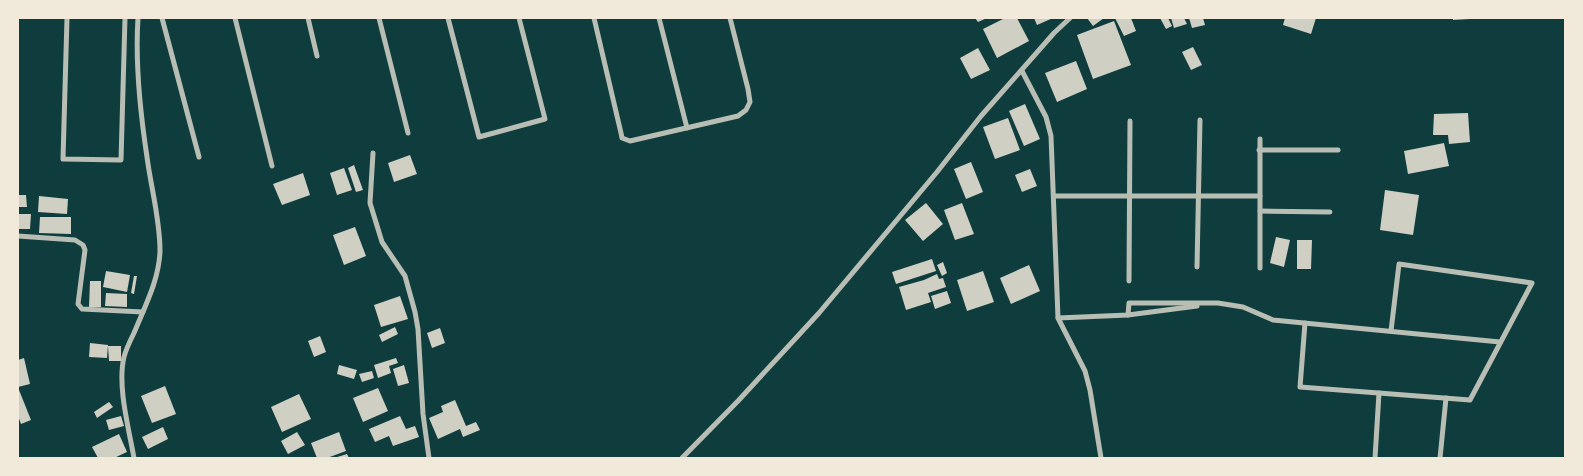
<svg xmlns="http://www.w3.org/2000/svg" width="1583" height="476" viewBox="0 0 1583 476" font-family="'Exo 2',sans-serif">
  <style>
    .building { fill: #cfcfc3 }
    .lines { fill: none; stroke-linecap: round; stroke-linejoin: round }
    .minor { stroke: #b8beb3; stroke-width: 5 }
  </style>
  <rect width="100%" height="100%" fill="#0f3d3e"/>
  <!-- building -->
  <g class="building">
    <polygon points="975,18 987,18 978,22"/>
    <polygon points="1005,18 1017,18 1029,41 997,58 983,29"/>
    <polygon points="1034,18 1053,18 1037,25"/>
    <polygon points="1087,18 1104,18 1093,26"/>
    <polygon points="1115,18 1131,18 1136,31 1124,36"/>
    <polygon points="1160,18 1168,18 1172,26 1166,29"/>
    <polygon points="1171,18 1184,18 1187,24 1174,28"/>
    <polygon points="1189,18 1203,18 1205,25 1192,28"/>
    <polygon points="1285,18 1316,18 1311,34 1283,25"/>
    <polygon points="1453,18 1470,18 1470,19 1453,20"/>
    <polygon points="1114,21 1131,65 1093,79 1077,35"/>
    <polygon points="1193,47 1202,65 1191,70 1182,52"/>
    <polygon points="978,48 990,70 971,79 960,58"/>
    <polygon points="1076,61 1087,89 1057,102 1045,73"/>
    <polygon points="1025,104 1040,139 1024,146 1009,111"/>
    <polygon points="1468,113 1470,142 1449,144 1448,135 1433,135 1434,114"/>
    <polygon points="1008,118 1020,150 995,159 983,127"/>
    <polygon points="1444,143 1449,166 1408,174 1404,151"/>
    <polygon points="410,155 417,174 394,182 388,163"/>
    <polygon points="971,162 983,192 966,199 954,169"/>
    <polygon points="354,165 363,190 356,192 348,168"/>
    <polygon points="344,168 352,190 337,195 330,173"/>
    <polygon points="1030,169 1037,186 1022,192 1015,175"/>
    <polygon points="303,173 310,195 282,205 273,184"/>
    <polygon points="1385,190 1419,195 1413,235 1380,230"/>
    <polygon points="18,195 26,195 27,207 18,207"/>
    <polygon points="39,196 68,199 67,214 38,212"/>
    <polygon points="926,203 943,224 923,241 905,220"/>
    <polygon points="962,203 974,234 955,240 944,210"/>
    <polygon points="18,214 31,214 30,229 18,229"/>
    <polygon points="40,217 71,217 71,234 39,233"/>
    <polygon points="355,227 366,256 344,265 333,235"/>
    <polygon points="1276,237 1290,240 1284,267 1270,263"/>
    <polygon points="1297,240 1312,240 1311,269 1297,269"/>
    <polygon points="932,259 936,271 896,284 892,272"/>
    <polygon points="943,262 947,273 942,276 937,265"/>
    <polygon points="1029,265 1040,291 1011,304 1000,278"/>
    <polygon points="106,271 130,275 127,292 103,287"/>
    <polygon points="983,271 994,302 967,311 957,280"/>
    <polygon points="937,274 939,279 943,278 946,287 928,293 931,302 906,310 899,287 924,280"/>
    <polygon points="134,276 137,276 134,294 131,293"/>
    <polygon points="90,281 101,281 101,307 89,307"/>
    <polygon points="947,291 951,303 935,309 931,296"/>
    <polygon points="106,293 127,294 127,307 105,306"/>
    <polygon points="400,296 408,319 381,327 374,305"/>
    <polygon points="395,327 398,334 382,342 379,335"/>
    <polygon points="440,328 445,343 432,348 427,333"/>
    <polygon points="320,336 326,352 314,357 308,341"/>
    <polygon points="90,343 108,345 107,358 89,357"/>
    <polygon points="108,346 121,346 121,361 109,361"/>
    <polygon points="24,358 30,384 18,387 18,360"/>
    <polygon points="396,358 398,363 389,366 391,373 378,378 374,365"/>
    <polygon points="339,365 357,370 354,379 337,374"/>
    <polygon points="404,365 409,383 398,386 393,369"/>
    <polygon points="372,371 374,378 362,382 359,374"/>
    <polygon points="165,386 176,414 152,423 141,396"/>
    <polygon points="378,388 388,411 363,422 353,398"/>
    <polygon points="18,390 19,390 31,420 21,424 18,416"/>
    <polygon points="299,394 311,419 282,432 271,407"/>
    <polygon points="455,400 466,426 476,422 480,430 463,437 460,429 438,439 429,418 443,412 441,406"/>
    <polygon points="109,402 113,407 97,418 94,412"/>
    <polygon points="121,416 124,426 109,430 106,420"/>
    <polygon points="400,416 406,429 415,426 419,437 393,446 389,436 375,442 369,429"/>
    <polygon points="163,427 168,439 148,449 142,437"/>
    <polygon points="297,432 305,445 288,454 281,441"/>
    <polygon points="339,432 346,451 327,458 317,458 311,443"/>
    <polygon points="119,434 127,452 114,458 98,458 92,447"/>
    <polygon points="347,454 349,458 334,458"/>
  </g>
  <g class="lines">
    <!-- minor -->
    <g class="minor">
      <polyline points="67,18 63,159 121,160 125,18"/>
      <polyline points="162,18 199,157"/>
      <polyline points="235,18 272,166"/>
      <polyline points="308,18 317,56"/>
      <polyline points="379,18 408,133"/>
      <polyline points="448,18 479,137 545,119 519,18"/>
      <polyline points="594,18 621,133 622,138 630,141 738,116 746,110 750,102 748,89 730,18"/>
      <polyline points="659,18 687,128"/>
      <polyline points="1022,71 1046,117 1051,136 1058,318 1085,371 1090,390 1101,458"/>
      <polyline points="1260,139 1260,268"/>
      <polyline points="1259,150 1338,150"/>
      <polyline points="373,153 370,203 382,242 405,276 415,312 418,329 423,414 429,458"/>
      <polyline points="1054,196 1260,196"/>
      <polyline points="1260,211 1330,212"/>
      <polyline points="18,236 75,240 83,245 85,250 78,304 82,309 143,312"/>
      <polyline points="1197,267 1200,120"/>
      <polyline points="1129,281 1130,121"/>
      <polyline points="1128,315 1129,303 1218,303 1243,307 1273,320 1500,342"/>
      <polyline points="1058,318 1128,315 1197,306"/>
      <polyline points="1305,323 1300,387 1470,400 1532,283 1399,264 1391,331"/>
      <path d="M134,458C129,429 117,386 124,357C126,349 130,341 134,333C145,306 159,280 160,251C160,219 151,188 147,157C140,111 135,64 138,18"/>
      <polyline points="682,458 738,401 819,313 937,172 981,116 1054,33 1070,18"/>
      <polyline points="1375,458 1379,393"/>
      <polyline points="1440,458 1446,398"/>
    </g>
  </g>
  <!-- border -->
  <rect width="1583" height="476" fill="none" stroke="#f1e9da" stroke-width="38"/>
</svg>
